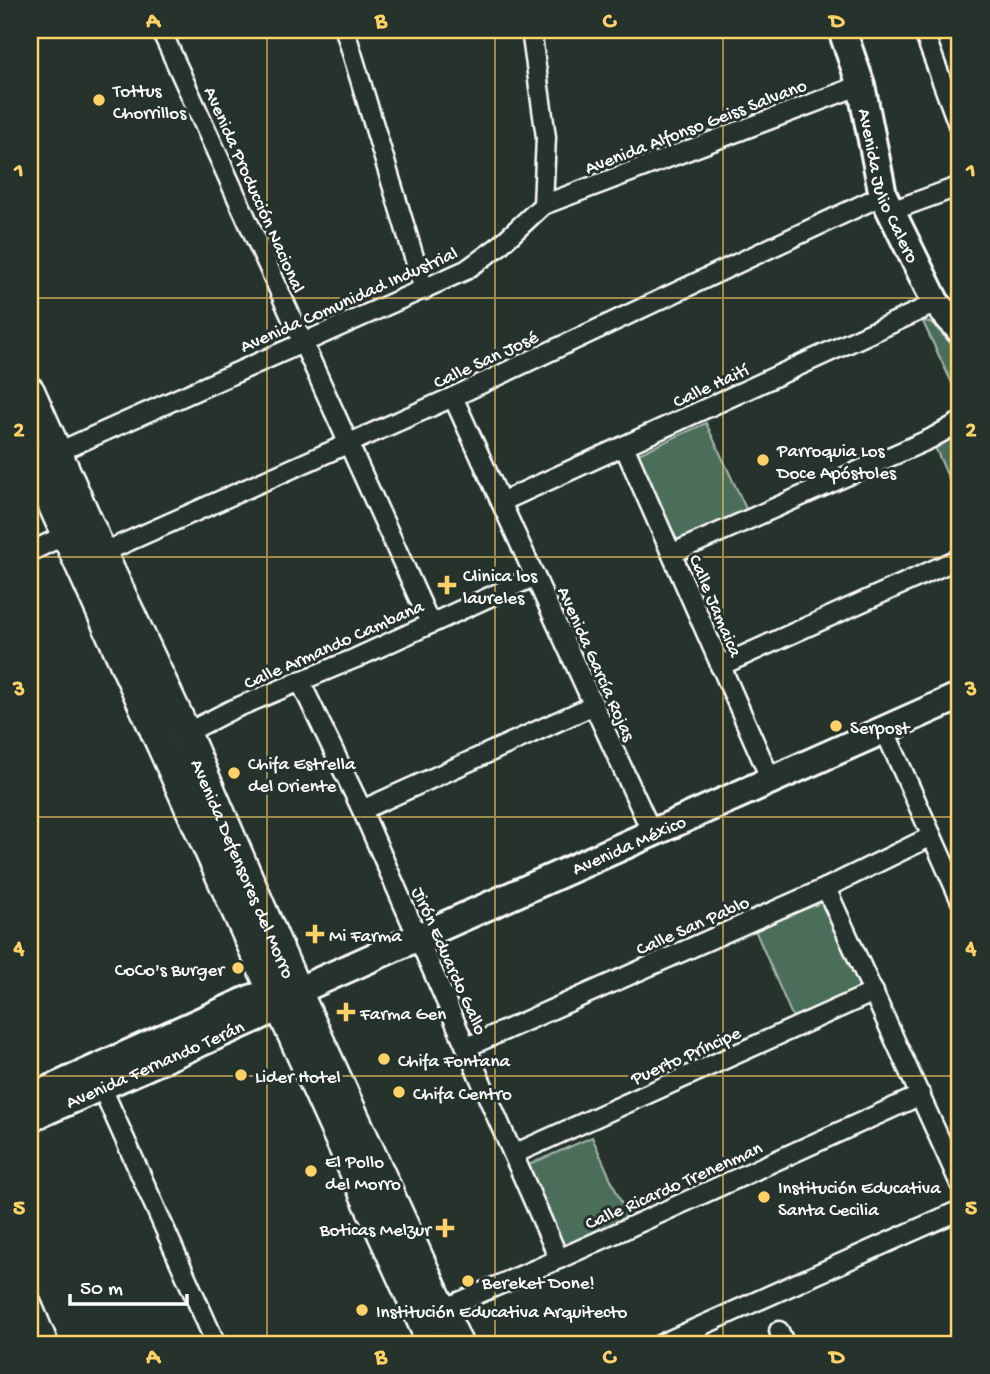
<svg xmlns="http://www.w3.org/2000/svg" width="990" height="1374" viewBox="0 0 990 1374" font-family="'Gochi Hand',sans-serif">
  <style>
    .green { fill: #4c6e5a; stroke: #a6b6ac; stroke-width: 2 }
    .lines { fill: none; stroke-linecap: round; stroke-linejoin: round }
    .street-casing { stroke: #fff; stroke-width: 23 }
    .secondary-casing { stroke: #fff; stroke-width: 32 }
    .primary-casing { stroke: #fff; stroke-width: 33 }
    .street { stroke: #26332d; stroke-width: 18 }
    .secondary { stroke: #26332d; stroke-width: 26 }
    .primary { stroke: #26332d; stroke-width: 28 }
    .grid { fill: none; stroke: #ffd166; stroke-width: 2; stroke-opacity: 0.55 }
    .poi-dot { fill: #ffd166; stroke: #26332d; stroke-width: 2.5 }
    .labels { text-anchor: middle; stroke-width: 6; stroke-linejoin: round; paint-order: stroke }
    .poi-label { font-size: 19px; fill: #fff; stroke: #26332d; text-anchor: start }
    .street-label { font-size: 19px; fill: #fff; stroke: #26332d }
    .neatline { fill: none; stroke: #ffd166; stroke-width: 2.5 }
    .grid-label { font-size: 23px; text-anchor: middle; font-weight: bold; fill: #ffd166 }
  </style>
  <rect width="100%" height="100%" fill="#26332d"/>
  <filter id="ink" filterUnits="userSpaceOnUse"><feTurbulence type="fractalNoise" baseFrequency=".0143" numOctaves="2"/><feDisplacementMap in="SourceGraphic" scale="14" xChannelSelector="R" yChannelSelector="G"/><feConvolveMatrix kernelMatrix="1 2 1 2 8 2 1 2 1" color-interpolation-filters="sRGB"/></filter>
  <g filter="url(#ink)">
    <!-- green -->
    <g class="green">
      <polygon points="926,321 932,323 960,354 960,400 923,322"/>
      <polygon points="706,423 748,513 677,545 636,455"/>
      <polygon points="960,435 960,505 935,447"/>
      <polygon points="824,901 862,989 793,1018 755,930"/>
      <polygon points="592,1137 630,1222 565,1250 528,1165"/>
    </g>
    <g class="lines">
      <!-- street casing -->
      <g class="street-casing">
        <g id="street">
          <polyline points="161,30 430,623"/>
          <polyline points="345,30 424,290"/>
          <polyline points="531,30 546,137 543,205"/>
          <polyline points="923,30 960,130"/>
          <polyline points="891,211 960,186"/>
          <polyline points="453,397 652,833"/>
          <polyline points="624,446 771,780"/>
          <polyline points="49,456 466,270 498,247 543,205 861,85"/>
          <polyline points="501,502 936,303"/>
          <polyline points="30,552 67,534"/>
          <polyline points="102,553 453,397 883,195"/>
          <polyline points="673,553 930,439 960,422"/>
          <polyline points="720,666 960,558"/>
          <polyline points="300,681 362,810 559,1259"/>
          <polyline points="884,729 960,899"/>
          <polyline points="186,733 231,710 356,658 535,576"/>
          <polyline points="362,810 594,705"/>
          <polyline points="826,888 960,1184"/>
          <polyline points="467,1047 826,888 932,836"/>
          <polyline points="98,1079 216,1344"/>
          <polyline points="514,1154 874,992"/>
          <polyline points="30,1299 49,1344"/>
          <polyline points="443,1309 559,1259 921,1095"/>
          <polyline points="779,1331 785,1344"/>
          <polyline points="661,1344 960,1210"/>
        </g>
      </g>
      <!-- secondary casing -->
      <g class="secondary-casing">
        <g id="secondary">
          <path id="s1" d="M842,30L861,85L883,195L936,303L960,330"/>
          <polyline points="30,1098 250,999 260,996 276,1001"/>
          <path id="s2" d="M30,1118L258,1017L268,1012L276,1001L297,991L960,696"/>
        </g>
      </g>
      <!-- primary casing -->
      <g class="primary-casing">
        <g id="primary">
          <path id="s3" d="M30,391L102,553L186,733L297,991L458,1344"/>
          <polyline points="30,455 432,1344"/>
        </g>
      </g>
      <!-- street -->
      <use href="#street" class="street"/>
      <!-- secondary -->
      <use href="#secondary" class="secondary"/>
      <!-- primary -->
      <use href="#primary" class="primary"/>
    </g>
  </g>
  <!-- grid -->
  <path class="grid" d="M267,30V1344M495,30V1344M723,30V1344M30,298H960M30,557H960M30,817H960M30,1076H960"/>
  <!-- markers -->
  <g class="poi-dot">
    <circle cx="99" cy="100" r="7"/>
    <circle cx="763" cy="460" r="7"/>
    <path d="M443.5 574.5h7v7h7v7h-7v7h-7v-7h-7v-7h7z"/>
    <circle cx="836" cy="726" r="7"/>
    <circle cx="234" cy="773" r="7"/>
    <path d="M311.5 923.5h7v7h7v7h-7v7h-7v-7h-7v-7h7z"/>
    <circle cx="238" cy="968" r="7"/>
    <path d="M342.5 1001.5h7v7h7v7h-7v7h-7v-7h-7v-7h7z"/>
    <circle cx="384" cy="1059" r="7"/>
    <circle cx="241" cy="1075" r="7"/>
    <circle cx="399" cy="1092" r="7"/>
    <circle cx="311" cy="1171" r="7"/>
    <circle cx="764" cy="1197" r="7"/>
    <path d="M441.5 1217.5h7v7h7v7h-7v7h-7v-7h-7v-7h7z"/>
    <circle cx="468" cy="1281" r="7"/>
    <circle cx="362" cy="1310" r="7"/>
  </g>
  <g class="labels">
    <!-- poi labels -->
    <g class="poi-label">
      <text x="113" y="96">Tottus<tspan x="113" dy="22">Chorrillos</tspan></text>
      <text x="777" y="456">Parroquia Los<tspan x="777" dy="22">Doce Apóstoles</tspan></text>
      <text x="463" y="581">Clinica los<tspan x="463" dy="22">laureles</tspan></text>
      <text x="850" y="733">Serpost</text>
      <text x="248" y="769">Chifa Estrella<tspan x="248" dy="22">del Oriente</tspan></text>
      <text x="329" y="941">Mi Farma</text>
      <text x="224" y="975" text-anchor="end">CoCo's Burger</text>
      <text x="360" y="1019">Farma Gen</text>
      <text x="398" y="1066">Chifa Fontana</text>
      <text x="255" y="1082">Lider Hotel</text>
      <text x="413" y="1099">Chifa Centro</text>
      <text x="325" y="1167">El Pollo<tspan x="325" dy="22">del Morro</tspan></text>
      <text x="778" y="1193">Institución Educativa<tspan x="778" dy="22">Santa Cecilia</tspan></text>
      <text x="431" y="1235" text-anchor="end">Boticas Melzur</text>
      <text x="482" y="1288">Bereket Done!</text>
      <text x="376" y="1317">Institución Educativa Arquitecto</text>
    </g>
    <!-- street labels -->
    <g class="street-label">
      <text transform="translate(695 125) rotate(-21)" y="7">Avenida Alfonso Geiss Salvano</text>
      <text dy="7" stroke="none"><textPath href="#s1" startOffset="163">Avenida Julio Calero</textPath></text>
      <text transform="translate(256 189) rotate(66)" y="7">Avenida Producción Nacional</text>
      <text transform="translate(348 298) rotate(-24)" y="7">Avenida Comunidad Industrial</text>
      <text transform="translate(485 358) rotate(-25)" y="7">Calle San José</text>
      <text transform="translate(710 384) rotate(-25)" y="7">Calle Haití</text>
      <text transform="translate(717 605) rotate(67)" y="7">Calle Jamaica</text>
      <text transform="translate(333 643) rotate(-24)" y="7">Calle Armando Cambana</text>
      <text transform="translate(598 663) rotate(66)" y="7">Avenida García Rojas</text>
      <text dy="7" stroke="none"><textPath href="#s2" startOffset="660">Avenida México</textPath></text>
      <text dy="7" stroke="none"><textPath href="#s3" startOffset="523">Avenida Defensores del Morro</textPath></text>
      <text transform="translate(692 924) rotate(-24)" y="7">Calle San Pablo</text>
      <text transform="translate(451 960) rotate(66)" y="7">Jirón Eduardo Gallo</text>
      <text transform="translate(685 1054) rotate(-24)" y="7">Puerto Príncipe</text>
      <text dy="7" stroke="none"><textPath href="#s2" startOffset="136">Avenida Fernando Terán</textPath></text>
      <text transform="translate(673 1184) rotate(-24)" y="7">Calle Ricardo Trenenman</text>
    </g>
  </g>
  <!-- margin -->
  <rect width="990" height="1374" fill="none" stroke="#26332d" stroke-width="77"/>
  <!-- scale -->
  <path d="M70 1294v10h117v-10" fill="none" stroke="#ffffff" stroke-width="3.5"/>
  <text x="80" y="1294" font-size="21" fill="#ffffff" stroke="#26332d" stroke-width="5" paint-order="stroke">50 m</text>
  <rect x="38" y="38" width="913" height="1298" class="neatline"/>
  <g class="grid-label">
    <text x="153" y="27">A</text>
    <text x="381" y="27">B</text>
    <text x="609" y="27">C</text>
    <text x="837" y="27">D</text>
    <text x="19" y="176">1</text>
    <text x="971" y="176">1</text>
    <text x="19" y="436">2</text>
    <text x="971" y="436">2</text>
    <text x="19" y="695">3</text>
    <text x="971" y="695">3</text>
    <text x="19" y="954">4</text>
    <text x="971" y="954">4</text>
    <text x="19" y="1214">5</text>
    <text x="971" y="1214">5</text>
    <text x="153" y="1363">A</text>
    <text x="381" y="1363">B</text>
    <text x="609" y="1363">C</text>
    <text x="837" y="1363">D</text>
  </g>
</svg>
